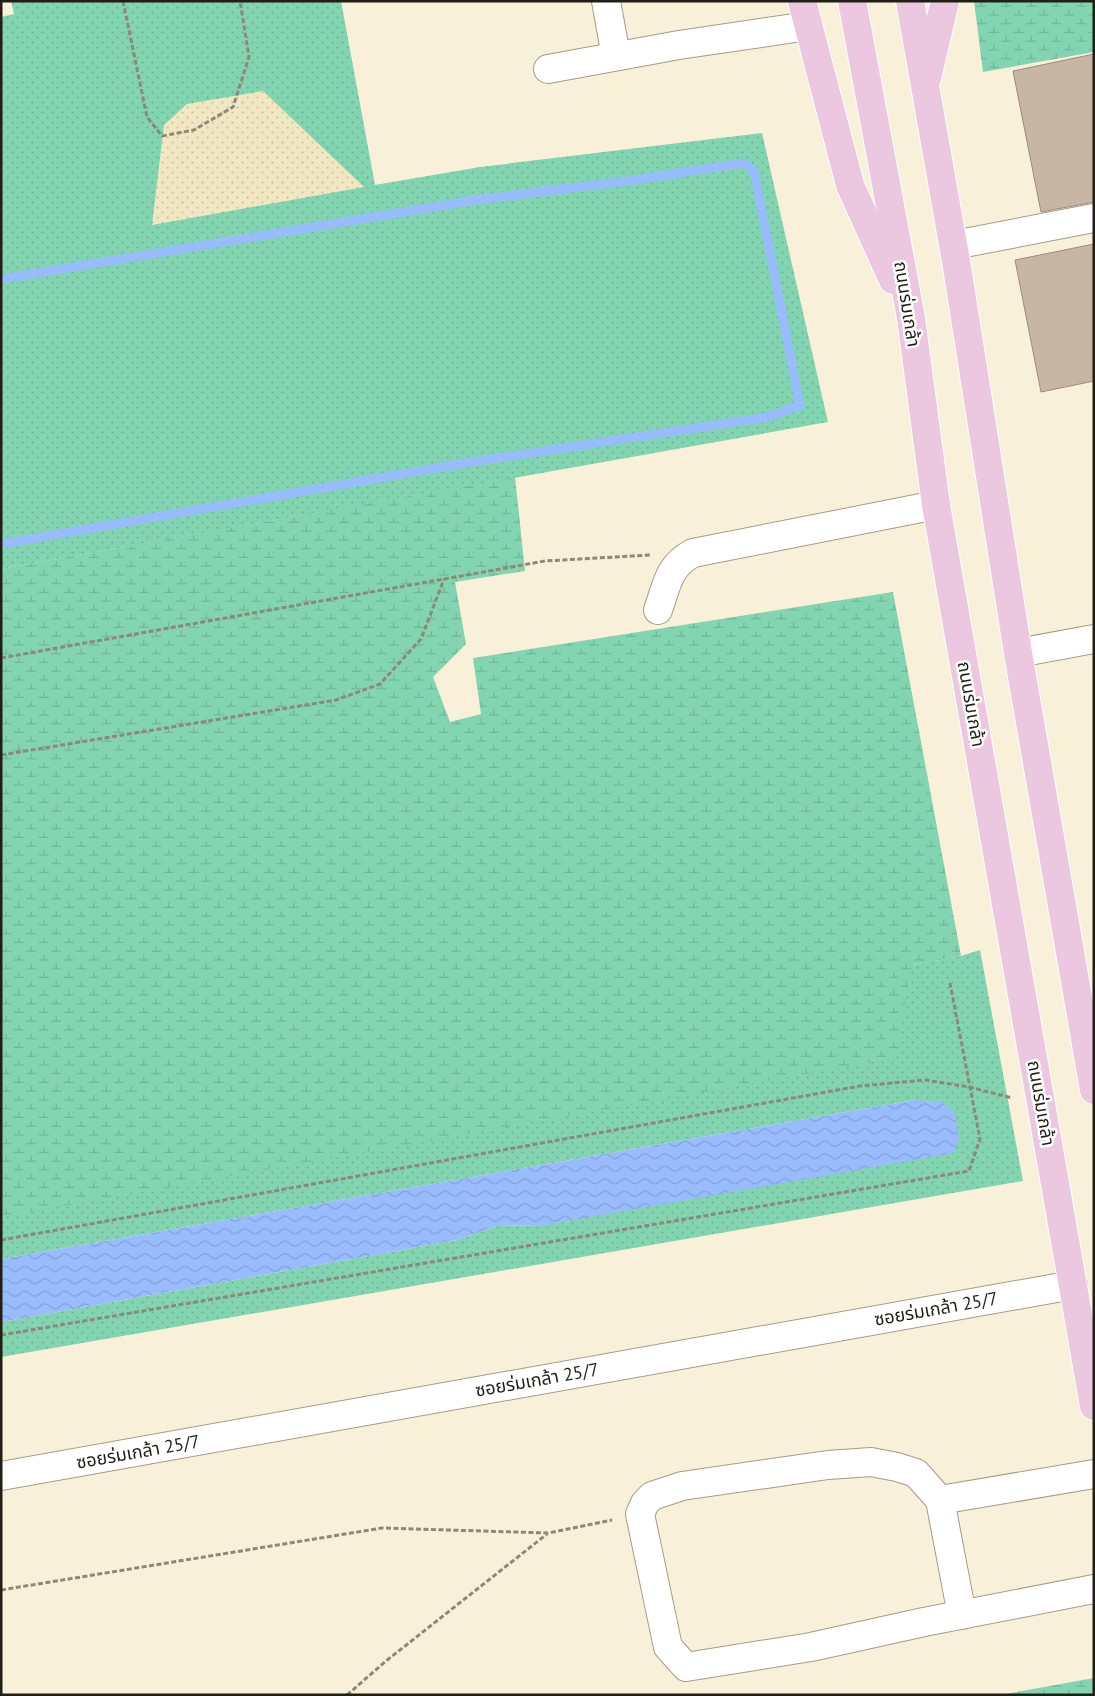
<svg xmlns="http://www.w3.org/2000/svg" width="1095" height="1696" viewBox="0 0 1095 1696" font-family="'PT Sans','Noto Sans Thai',sans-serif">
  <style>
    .grass { fill: url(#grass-dots) }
    .wetland { fill: url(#wetland-marsh) }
    .sand { fill: url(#sand-dots) }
    .water { fill: url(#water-waves) }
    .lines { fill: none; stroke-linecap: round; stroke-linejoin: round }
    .stream { stroke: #99bcfe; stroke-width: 9 }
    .building { fill: #c8b6a5; stroke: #9c8b7b }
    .minor-casing { stroke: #a39c86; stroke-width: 30 }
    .major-casing { stroke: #fff; stroke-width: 30 }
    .path { stroke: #8e8878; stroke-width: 3; stroke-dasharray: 5 2.5; stroke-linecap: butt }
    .minor { stroke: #fff; stroke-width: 28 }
    .major { stroke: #ecc7e0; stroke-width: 28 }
    .labels { text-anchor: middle; stroke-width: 5; stroke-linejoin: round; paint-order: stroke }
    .street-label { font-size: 18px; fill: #201e15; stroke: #fff }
  </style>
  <defs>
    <pattern id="grass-dots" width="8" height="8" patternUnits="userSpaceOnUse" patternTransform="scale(1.25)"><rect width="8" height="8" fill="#82d5b0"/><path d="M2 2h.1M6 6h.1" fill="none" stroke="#70b696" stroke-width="1.8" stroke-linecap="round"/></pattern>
    <pattern id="wetland-marsh" width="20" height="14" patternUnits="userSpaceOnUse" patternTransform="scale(1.25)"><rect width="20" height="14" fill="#82d5b0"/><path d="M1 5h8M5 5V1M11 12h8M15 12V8" fill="none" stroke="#70b696"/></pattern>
    <pattern id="sand-dots" width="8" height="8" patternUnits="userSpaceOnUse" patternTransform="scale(1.25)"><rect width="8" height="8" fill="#f1e7c2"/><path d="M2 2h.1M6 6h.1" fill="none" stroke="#cec6a6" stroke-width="1.8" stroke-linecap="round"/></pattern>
    <pattern id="water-waves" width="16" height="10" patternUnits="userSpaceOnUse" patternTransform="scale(1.25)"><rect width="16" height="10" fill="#99bcfe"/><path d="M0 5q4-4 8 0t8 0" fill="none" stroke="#84a1d9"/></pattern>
  </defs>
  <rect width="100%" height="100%" fill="#f8f0d9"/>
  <!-- grass -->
  <g class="grass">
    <polygon points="11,1 341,1 375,185 480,167 762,133 828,422 1,569 1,17 14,14"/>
    <polygon points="980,950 1023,1181 1,1357 1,1322 457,1240 497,1226 545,1225 915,1100 1,1259 1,1217 913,965 961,956"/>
  </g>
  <!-- wetland -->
  <g class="wetland">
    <polygon points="974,1 1094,1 1094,52 983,72"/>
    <polygon points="515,477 525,571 455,582 466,644 433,677 450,722 481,714 473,658 893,592 961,956 913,965 895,1058 1,1217 1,569"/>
    <polygon points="1094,1678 1094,1695 1000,1695"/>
  </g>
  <!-- sand -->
  <polygon class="sand" points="263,91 364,187 152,225 164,125 187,104"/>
  <!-- water -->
  <polygon class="water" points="915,1100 942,1102 955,1113 959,1140 953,1153 545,1225 497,1226 457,1240 1,1322 1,1259"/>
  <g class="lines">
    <!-- stream -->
    <polyline class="stream" points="1,279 475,200 627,181 744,163 754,171 800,405 768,417 465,463 1,544"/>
  </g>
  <!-- building -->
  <g class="building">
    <polygon points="1094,54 1094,202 1041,212 1013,71"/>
    <polygon points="1094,244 1094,381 1041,392 1015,260"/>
  </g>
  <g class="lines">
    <!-- minor casing -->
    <g class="minor-casing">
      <g id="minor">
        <polyline points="606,1 616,56"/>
        <polyline points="548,69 679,45 808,26"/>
        <polyline points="954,245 1094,218"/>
        <path d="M658,610C667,585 668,566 693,553L936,505"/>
        <polyline points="1018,653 1094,639"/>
        <polyline points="1,1476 1073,1285"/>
        <polyline points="940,1500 1094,1474"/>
        <polyline points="962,1615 940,1500 916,1473 897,1467 871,1462 828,1465 682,1486 652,1496 645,1503 640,1514 668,1647 686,1667 811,1647 924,1622 1094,1589"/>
      </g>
    </g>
    <!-- major casing -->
    <g class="major-casing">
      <g id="major">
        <polyline points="802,1 850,185 893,280"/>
        <polyline points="852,1 911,318 936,505 1094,1406"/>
        <polyline points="910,1 957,267 1018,653 1094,1090"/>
        <polyline points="927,78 945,1"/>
      </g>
    </g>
    <!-- path -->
    <g class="path">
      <polyline points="123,1 147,117 162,136 194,130 233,107 249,57 240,1"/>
      <polyline points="1,658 545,561 650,555"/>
      <polyline points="1,755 336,700 380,684 421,639 444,579"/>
      <polyline points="1,1240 860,1086 925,1080 969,1087 1012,1098"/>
      <polyline points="1,1335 969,1171 980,1139 950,983"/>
      <polyline points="1,1590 382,1528 548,1533 612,1520"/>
      <polyline points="347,1695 386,1661 547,1534"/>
    </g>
    <!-- minor -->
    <use href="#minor" class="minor"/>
    <!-- major -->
    <use href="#major" class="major"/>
  </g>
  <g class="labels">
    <!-- street labels -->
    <g class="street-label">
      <text transform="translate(907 304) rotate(81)" y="6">ถนนร่มเกล้า</text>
      <text transform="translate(971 704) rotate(80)" y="6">ถนนร่มเกล้า</text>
      <text transform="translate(1041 1103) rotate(80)" y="6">ถนนร่มเกล้า</text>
      <text transform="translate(936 1309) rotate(-10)" y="6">ซอยร่มเกล้า 25/7</text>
      <text transform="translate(537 1380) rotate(-10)" y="6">ซอยร่มเกล้า 25/7</text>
      <text transform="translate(138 1452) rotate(-10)" y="6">ซอยร่มเกล้า 25/7</text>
    </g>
  </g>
  <!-- border -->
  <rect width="1095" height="1696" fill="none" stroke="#201e15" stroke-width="5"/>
</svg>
